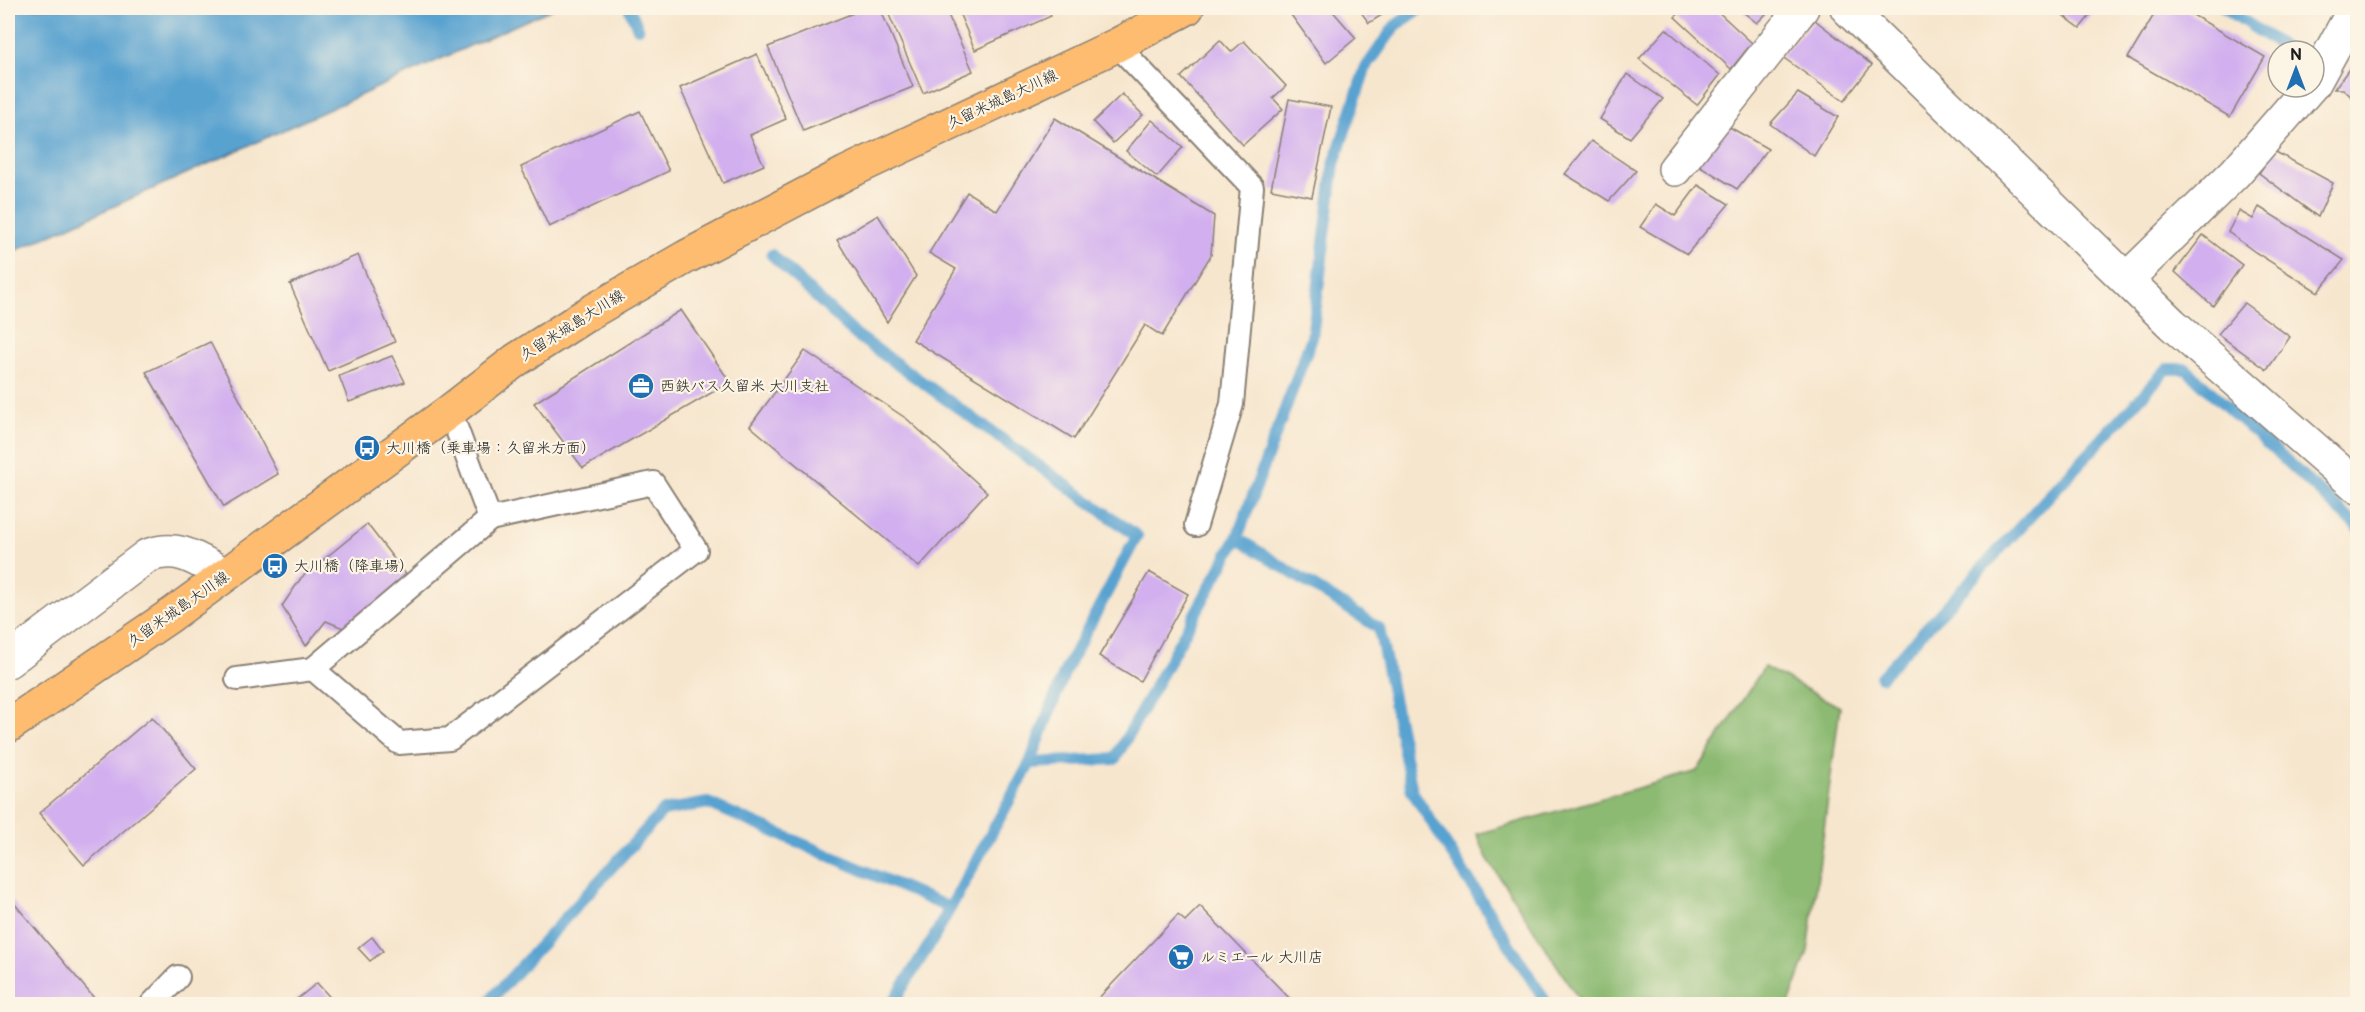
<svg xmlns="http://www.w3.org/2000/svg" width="2365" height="1012" viewBox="0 0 2365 1012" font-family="'Balsamiq Sans','Klee One',sans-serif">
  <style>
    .forest { fill: #8cba72; stroke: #546b47; stroke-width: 1.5 }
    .water { fill: #59a2d0; stroke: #3a5f76; stroke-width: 1.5 }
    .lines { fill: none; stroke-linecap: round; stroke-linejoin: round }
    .stream { stroke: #59a2d0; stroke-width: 12 }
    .building { fill: #d2afef }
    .lane-casing { stroke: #8a8175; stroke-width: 26 }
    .street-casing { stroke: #8a8175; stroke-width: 36 }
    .primary-casing { stroke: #8a8175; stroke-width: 36 }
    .lane { stroke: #fff; stroke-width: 22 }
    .street { stroke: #fff; stroke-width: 33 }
    .primary { stroke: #febc70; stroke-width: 33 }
    .labels { text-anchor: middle; stroke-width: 4.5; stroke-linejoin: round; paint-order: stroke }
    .street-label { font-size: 15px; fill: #1c1c1c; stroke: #fcf5e5 }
    .poi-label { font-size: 15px; fill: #1c1c1c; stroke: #fcf5e5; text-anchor: start }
  </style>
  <rect width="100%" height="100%" fill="#fcf5e5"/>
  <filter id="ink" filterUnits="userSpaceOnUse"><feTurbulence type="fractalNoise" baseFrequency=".0167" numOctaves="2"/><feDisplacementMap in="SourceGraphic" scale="12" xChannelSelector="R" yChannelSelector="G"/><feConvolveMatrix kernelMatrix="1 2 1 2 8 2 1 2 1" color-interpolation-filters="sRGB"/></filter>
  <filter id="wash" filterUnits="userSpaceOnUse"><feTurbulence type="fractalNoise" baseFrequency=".008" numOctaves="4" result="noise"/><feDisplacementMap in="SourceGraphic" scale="24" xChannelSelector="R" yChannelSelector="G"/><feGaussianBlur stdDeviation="1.35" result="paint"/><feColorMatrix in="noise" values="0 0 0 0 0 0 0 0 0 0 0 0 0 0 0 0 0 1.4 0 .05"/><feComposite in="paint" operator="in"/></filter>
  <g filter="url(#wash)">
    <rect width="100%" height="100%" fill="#f7e6ce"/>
    <!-- forest -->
    <polygon class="forest" points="1764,667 1840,707 1808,951 1789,1004 1582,1004 1487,858 1477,834 1697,771"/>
    <!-- water -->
    <polygon class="water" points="8,8 554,8 8,254"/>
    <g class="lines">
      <!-- stream -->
      <g class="stream">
        <polyline points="629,8 638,28"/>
        <polyline points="2225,8 2289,51"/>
        <polyline points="772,255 855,334 1137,536 1065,671 1030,763"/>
        <polyline points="1237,538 1379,628 1412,791 1547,1004"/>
        <polyline points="1881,677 2167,369 2186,369 2358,527"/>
        <polyline points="487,1004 663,811 708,803 950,908"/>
        <polyline points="892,1004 933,939 1030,763 1115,759 1237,538 1312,337 1334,164 1365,69 1395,26 1421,8"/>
      </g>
    </g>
    <g id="blocks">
      <!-- building -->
      <g class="building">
        <polygon points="866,8 880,8 913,87 803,131 768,47"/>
        <polygon points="886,8 945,8 973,71 923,93"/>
        <polygon points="957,8 1047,8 1051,16 975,50"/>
        <polygon points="1286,8 1330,8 1356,38 1326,63"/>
        <polygon points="1358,8 1393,8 1369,23"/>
        <polygon points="1685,8 1714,8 1752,43 1731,69 1675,17"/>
        <polygon points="1738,8 1772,8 1757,23"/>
        <polygon points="2053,8 2096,8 2080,28"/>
        <polygon points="2158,8 2181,8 2265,57 2230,117 2128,58"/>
        <polygon points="1815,20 1872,65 1844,101 1781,56"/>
        <polygon points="1666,29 1720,75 1697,105 1639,59"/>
        <polygon points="1220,40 1231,52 1244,41 1286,86 1273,98 1283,109 1243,145 1181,77"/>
        <polygon points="757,54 786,119 750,135 764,165 723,183 680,88"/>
        <polygon points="2358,57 2358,103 2343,89 2334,89"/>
        <polygon points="1627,74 1663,99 1630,138 1600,119"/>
        <polygon points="1798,93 1838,117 1814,156 1770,124"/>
        <polygon points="1122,94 1143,115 1113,143 1093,122"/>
        <polygon points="1289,99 1331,107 1312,197 1271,189"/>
        <polygon points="640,111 669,171 549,227 521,167"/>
        <polygon points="1055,118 1214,216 1211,255 1162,336 1145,325 1074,439 913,340 956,269 929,253 967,192 997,211"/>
        <polygon points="1152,120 1183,147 1157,177 1126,151"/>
        <polygon points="1726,125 1768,149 1737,189 1697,164"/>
        <polygon points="1591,141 1636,171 1609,201 1565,174"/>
        <polygon points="2274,151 2333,183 2318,217 2259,173"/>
        <polygon points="1698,185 1729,204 1687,254 1640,227 1656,204 1675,216"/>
        <polygon points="2259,207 2344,260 2318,292 2255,252 2228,232 2239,211 2253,219"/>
        <polygon points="878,215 916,276 887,322 837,240"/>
        <polygon points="2203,235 2242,265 2213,306 2175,272"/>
        <polygon points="358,255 395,342 328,371 290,284"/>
        <polygon points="2244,303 2290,337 2267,370 2218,334"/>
        <polygon points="681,310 730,382 583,468 534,403"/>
        <polygon points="210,342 278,474 224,507 146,372"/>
        <polygon points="805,351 907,419 987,492 919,567 750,426"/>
        <polygon points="392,356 405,382 349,402 339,376"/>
        <polygon points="367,524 418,590 343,628 326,621 306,646 282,606 301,578"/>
        <polygon points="1149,572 1188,594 1140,681 1099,656"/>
        <polygon points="152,717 196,769 84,865 39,813"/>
        <polygon points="8,896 99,1004 27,1004 24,1000 18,1004 8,1004"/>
        <polygon points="1200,906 1295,1004 1093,1004 1178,915 1185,921"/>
        <polygon points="372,937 383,951 370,961 358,948"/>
        <polygon points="317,983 336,1004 291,1004"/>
      </g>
    </g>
  </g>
  <g filter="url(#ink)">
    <use href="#blocks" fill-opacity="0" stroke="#8a8175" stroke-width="1.5"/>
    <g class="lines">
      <!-- lane casing -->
      <g class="lane-casing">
        <g id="lane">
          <polyline points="1117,45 1252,187 1232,404 1196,525"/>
          <polyline points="313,669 399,743 450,739 696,550 653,483 490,519"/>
          <polyline points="237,679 313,669 490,519 450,411"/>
          <polyline points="152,1004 178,977"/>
        </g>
      </g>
      <!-- street casing -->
      <g class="street-casing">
        <g id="street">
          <polyline points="1847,8 2172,324 2358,487"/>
          <polyline points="2314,83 2355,8"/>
          <polyline points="1675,169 1802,8"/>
          <polyline points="2127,279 2235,173 2310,87"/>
          <path d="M8,661L147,556C180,544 197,560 225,575"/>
        </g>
      </g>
      <!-- primary casing -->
      <g class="primary-casing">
        <polyline id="primary" points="8,726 171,615 450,411 516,360 589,313 686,257 846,173 1117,45 1187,8"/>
      </g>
      <!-- lane -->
      <use href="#lane" class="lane"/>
      <!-- street -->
      <use href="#street" class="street"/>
      <!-- primary -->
      <use href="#primary" class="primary"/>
    </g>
  </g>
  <!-- icons -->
  <defs>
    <g id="office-disc" transform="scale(1.35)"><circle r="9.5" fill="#1f6fb2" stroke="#fcf5e5"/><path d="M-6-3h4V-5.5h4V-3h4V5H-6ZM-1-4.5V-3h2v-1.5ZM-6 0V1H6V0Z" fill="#fff"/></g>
    <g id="bus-disc" transform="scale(1.35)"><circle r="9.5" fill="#1f6fb2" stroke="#fcf5e5"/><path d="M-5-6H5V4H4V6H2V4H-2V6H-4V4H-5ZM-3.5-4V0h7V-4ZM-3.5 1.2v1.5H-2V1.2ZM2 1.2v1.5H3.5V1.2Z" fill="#fff"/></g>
    <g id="supermarket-disc" transform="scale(1.35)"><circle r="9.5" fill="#1f6fb2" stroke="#fcf5e5"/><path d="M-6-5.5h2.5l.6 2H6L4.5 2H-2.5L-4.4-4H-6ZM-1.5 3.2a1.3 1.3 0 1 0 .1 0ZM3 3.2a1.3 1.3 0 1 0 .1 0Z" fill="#fff"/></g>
  </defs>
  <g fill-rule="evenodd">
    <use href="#office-disc" x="641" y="386"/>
    <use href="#bus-disc" x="367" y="448"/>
    <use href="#bus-disc" x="275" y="566"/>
    <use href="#supermarket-disc" x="1181" y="957"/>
  </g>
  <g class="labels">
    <!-- street labels -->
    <g class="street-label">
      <text transform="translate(1002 99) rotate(-25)" y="5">久留米城島大川線</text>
      <text transform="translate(572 325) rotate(-32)" y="5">久留米城島大川線</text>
      <text transform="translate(178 609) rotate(-35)" y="5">久留米城島大川線</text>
    </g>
    <!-- poi labels -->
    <g class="poi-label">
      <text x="660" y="391">西鉄バス久留米 大川支社</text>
      <text x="386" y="453">大川橋（乗車場：久留米方面）</text>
      <text x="294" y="571">大川橋（降車場）</text>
      <text x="1200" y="962">ルミエール 大川店</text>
    </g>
  </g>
  <!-- margin -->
  <rect width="2365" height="1012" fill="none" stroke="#fcf5e5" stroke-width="30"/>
  <!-- north arrow -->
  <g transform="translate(2296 69)"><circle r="28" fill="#fcf5e5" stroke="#a29e95" stroke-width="1.5"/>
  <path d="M0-4.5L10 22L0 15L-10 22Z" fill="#1f6fb2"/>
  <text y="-9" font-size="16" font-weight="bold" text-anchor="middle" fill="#1c1c1c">N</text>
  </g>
</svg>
